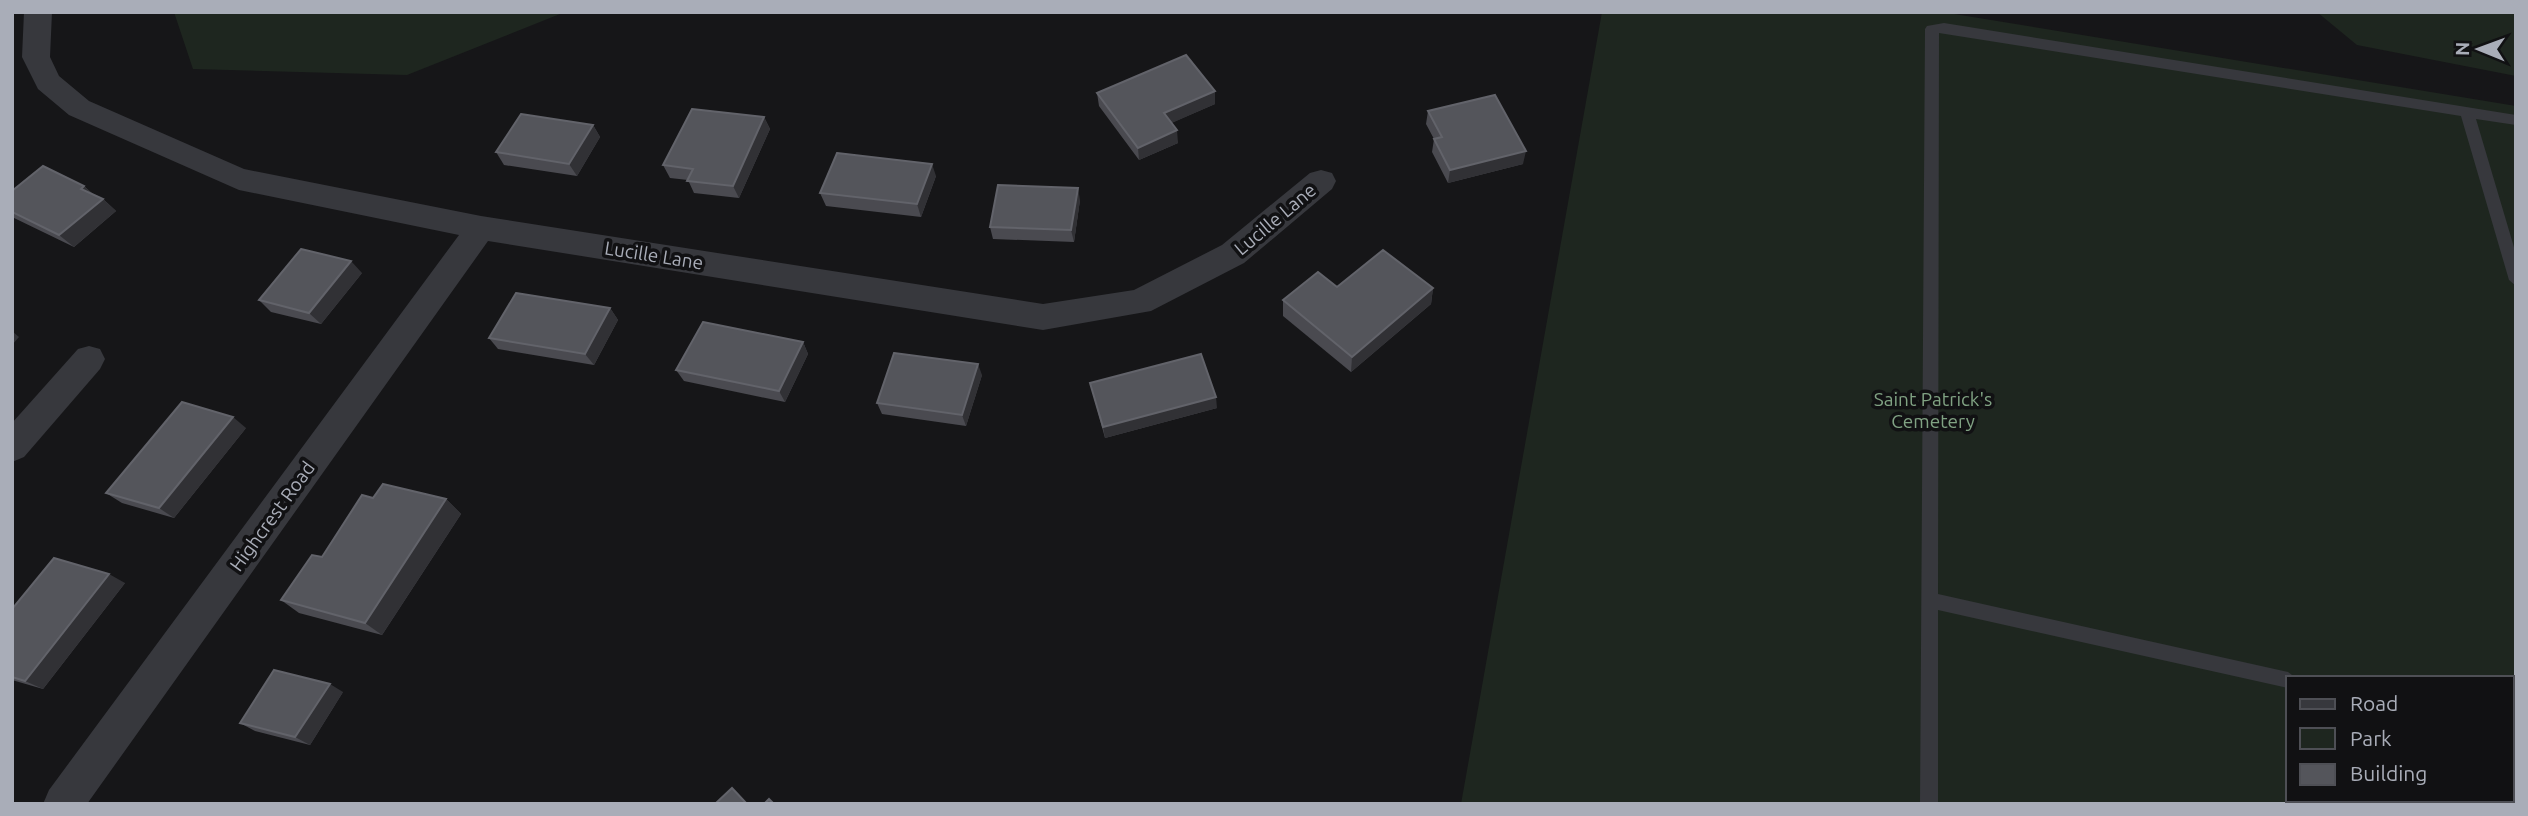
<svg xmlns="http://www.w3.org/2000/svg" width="2528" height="816" viewBox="0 0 2528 816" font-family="Ubuntu,sans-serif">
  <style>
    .green { fill: #1e261f; fill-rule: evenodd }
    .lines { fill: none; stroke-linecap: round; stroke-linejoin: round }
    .service { fill: #37383d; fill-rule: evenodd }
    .minor { fill: #37383d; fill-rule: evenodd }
    .wall { fill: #4a4a50 }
    .shaded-wall { fill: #313135 }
    .building { fill: #54555b; stroke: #62636a; stroke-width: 2 }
    .labels { text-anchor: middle; stroke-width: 7; stroke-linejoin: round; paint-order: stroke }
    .street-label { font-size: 19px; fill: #a9adb8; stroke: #111113 }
    .park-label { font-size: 19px; fill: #80a283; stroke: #111113 }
  </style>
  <rect width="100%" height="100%" fill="#161618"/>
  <!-- green -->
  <g class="green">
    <polygon points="174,12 565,12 407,75 193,69"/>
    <path d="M1602,12H1942L2516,106V804H1461ZM2288,678H2512V800H2288Z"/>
    <polygon points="2317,12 2516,12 2516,76 2357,45"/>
  </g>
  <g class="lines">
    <!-- service -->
    <g class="service">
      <polygon points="1944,23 2516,115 2516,125 2476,119 2516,254 2516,286 2509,280 2461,116 1939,33 1938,594 2288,672 2296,678 2288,678 2288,688 1938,610 1938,804 1920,804 1925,29 1927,26"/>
      <rect x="2512" y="721" width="4" height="18"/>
    </g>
    <!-- minor -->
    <g class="minor">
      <polygon points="24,12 52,12 50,57 59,76 89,101 244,169 481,216 1043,304 1134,290 1222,245 1310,173 1321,170 1332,173 1336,181 1332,189 1244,263 1151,311 1043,330 488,241 87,804 43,804 49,790 459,235 239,190 69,115 38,89 22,57"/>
      <polygon points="89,346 100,349 105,359 100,369 24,457 12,462 12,423 78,349"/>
    </g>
  </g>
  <!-- wall -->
  <g class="wall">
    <polygon points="1097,93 1215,104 1171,123 1178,143 1139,160 1099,106"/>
    <polygon points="1428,111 1523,164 1448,183 1432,152 1434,139 1426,124"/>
    <polygon points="764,117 770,129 739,198 694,193 688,180 670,178 663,165"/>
    <polygon points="593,125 600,137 577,176 504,165 496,152"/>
    <polygon points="936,176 921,217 826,206 820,193"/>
    <polygon points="84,186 94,195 103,199 116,211 74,247 12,217 12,191"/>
    <polygon points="1080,200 1074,242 993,239 990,227"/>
    <polygon points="362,273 321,324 271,312 259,300"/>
    <polygon points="1337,287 1433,288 1431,304 1351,372 1283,316 1283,300"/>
    <polygon points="610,308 618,320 594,365 498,349 489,338"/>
    <polygon points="803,342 808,354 785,402 684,381 676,370"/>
    <polygon points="982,375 966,426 882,414 877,403"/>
    <polygon points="1090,383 1217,408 1105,438"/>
    <polygon points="246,428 174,518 122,503 106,493"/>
    <polygon points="446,499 461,514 382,635 299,613 281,600 322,557"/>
    <polygon points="125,583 43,689 12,680 12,609"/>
    <polygon points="343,692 310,745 255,731 240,723"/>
  </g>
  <!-- shaded-wall -->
  <g class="shaded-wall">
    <polygon points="1215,91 1215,104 1165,126 1164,113"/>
    <polygon points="764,117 770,129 739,198 733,186"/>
    <polygon points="593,125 600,137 577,176 569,164"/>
    <polygon points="1177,130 1178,143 1139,160 1138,148"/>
    <polygon points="1526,151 1523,164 1448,183 1450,170"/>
    <polygon points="932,164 936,176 921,217 917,204"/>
    <polygon points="84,186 98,199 81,189"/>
    <polygon points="1078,188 1080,200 1074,242 1071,230"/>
    <polygon points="103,199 116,211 74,247 59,235"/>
    <polygon points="351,261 362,273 321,324 309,313"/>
    <polygon points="1433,288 1431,304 1351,372 1352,357"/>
    <polygon points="610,308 618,320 594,365 585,354"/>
    <polygon points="12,331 19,337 12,345"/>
    <polygon points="803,342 808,354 785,402 779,391"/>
    <polygon points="978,364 982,375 966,426 962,415"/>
    <polygon points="1216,397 1217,408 1105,438 1103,427"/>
    <polygon points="233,417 246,428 174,518 159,508"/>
    <polygon points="446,499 461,514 382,635 365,623"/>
    <polygon points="109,574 125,583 43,689 25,681"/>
    <polygon points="330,684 343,692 310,745 295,737"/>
  </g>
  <!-- building -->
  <g class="building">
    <polygon points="1186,55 1215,91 1164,113 1177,130 1138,148 1097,93"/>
    <polygon points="1495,95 1526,151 1450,170 1434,139 1442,137 1428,111"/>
    <polygon points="692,109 764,117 733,186 687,181 693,169 663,165"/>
    <polygon points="521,114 593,125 569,164 496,152"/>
    <polygon points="837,153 932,164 917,204 820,193"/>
    <polygon points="43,166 84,186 81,189 103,199 59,235 12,212 12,191"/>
    <polygon points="998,185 1078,188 1071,230 990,227"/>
    <polygon points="301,249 351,261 309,313 259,300"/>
    <polygon points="1383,250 1433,288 1352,357 1283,300 1318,272 1337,287"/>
    <polygon points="516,293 610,308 585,354 489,338"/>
    <polygon points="703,322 803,342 779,391 676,370"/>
    <polygon points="894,353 978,364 962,415 877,403"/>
    <polygon points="1201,354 1216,397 1103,427 1090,383"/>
    <polygon points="182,402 233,417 159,508 106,493"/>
    <polygon points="383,484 446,499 365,623 281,600 312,555 322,557 362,495 373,498"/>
    <polygon points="54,558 109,574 25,681 12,677 12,609"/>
    <polygon points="274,670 330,684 295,737 240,723"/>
    <polygon points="732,788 747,804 715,804"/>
    <polygon points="769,799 774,804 764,804"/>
  </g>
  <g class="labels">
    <!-- street labels -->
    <g class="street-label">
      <text transform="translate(1275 219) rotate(-40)" y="7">Lucille Lane</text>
      <text transform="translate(654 255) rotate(9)" y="7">Lucille Lane</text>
      <text transform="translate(272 516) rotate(-54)" y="7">Highcrest Road</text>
    </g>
    <!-- park labels -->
    <g class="park-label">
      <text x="1933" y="406">Saint Patrick's<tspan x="1933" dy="22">Cemetery</tspan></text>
    </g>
  </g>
  <!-- border -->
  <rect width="2528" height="816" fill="none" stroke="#a9adb8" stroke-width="28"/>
  <!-- legend -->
  <rect x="2286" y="676" width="228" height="126" fill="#111113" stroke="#4e4f55" stroke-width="2"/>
  <rect x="2300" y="699" width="35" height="10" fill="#37383d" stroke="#4e4f55" stroke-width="2"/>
  <text x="2350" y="711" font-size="21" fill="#a9adb8">Road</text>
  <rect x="2300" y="728" width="35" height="21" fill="#1e261f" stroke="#4e4f55" stroke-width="2"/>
  <text x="2350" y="746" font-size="21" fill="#a9adb8">Park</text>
  <rect x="2300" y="764" width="35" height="21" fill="#54555b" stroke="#4e4f55" stroke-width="2"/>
  <text x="2350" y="781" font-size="21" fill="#a9adb8">Building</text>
  <!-- north arrow -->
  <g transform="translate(2479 49) rotate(271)" stroke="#111113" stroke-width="5" paint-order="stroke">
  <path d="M0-5L12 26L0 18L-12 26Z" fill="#a9adb8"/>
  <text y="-10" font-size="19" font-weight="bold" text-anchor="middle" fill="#a9adb8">N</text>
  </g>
</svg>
